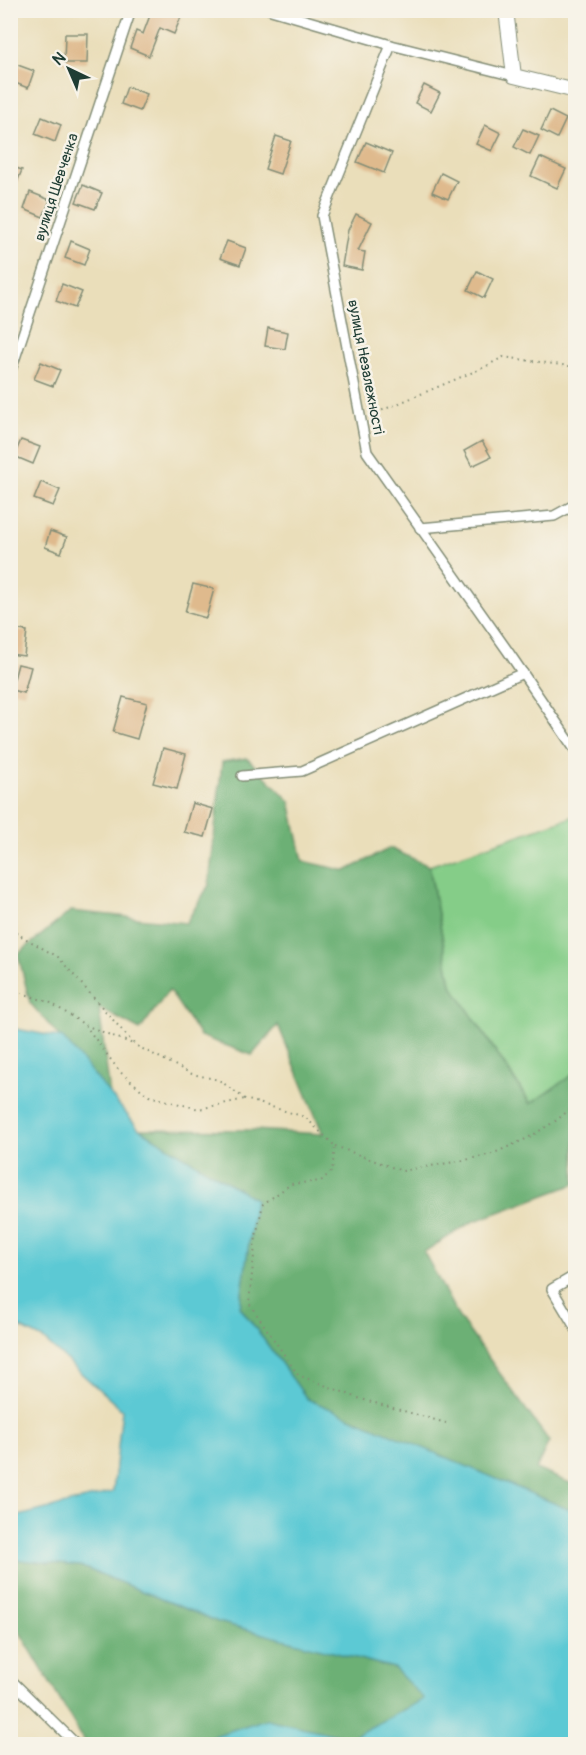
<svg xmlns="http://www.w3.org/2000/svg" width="586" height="1755" viewBox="0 0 586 1755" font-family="Pangolin,sans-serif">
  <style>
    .green { fill: #85cd88; stroke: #52855e; stroke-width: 1.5 }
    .forest { fill: #6cb074; stroke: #467654; stroke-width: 1.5 }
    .water { fill: #5cc9d4; stroke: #3e8384; stroke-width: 1.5 }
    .building { fill: #dfba8d }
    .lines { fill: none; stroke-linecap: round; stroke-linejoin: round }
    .street-casing { stroke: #848e77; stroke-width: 12 }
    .secondary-casing { stroke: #848e77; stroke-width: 16 }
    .path { stroke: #848e77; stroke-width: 2; stroke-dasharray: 1.5 4.5; stroke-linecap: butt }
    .street { stroke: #fff; stroke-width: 9 }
    .secondary { stroke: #fff; stroke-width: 14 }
    .labels { text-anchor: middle; stroke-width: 5; stroke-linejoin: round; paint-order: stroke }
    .street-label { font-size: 15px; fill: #1f3d34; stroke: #f7f3e8 }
  </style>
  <rect width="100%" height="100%" fill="#f7f3e8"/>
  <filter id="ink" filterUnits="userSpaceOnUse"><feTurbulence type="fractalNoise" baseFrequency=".0167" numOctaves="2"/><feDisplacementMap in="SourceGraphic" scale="12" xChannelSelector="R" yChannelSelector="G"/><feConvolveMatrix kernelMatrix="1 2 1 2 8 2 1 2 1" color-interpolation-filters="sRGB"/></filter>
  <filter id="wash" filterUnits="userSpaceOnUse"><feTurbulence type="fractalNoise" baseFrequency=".008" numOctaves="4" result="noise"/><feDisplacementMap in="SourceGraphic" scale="24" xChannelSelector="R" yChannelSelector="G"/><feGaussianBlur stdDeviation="1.35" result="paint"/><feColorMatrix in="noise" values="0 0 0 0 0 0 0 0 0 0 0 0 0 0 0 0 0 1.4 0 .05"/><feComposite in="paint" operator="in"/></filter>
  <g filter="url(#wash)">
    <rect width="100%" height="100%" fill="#eadeba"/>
    <!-- green -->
    <polygon class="green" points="575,816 575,1073 531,1104 451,984 429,866"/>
    <!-- forest -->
    <g class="forest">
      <polygon points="247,758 290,801 303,861 346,871 390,848 429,866 451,984 530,1104 575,1073 575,1184 472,1222 424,1252 458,1316 549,1441 536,1469 575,1485 575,1512 307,1399 240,1307 255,1199 139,1129 253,1130 323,1134 278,1025 252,1055 200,1036 169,990 140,1030 99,1008 110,1095 30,1003 18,954 71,911 186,923 209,885 222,762"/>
      <polygon points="10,1559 80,1566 218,1622 394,1668 425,1699 350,1738 266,1719 214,1736 207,1744 86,1744 11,1617"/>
    </g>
    <!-- water -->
    <polygon class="water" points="11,1028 63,1038 139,1129 255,1199 240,1307 307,1399 575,1512 575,1744 207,1744 214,1736 266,1719 350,1738 424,1699 394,1668 218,1622 80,1566 11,1559 11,1518 113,1492 122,1410 43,1339 11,1323"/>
    <g id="blocks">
      <!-- building -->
      <g class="building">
        <polygon points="152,10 164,10 181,17 174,34 160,28 149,56 130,48 136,31 143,34"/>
        <polygon points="65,34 88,34 87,63 64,63"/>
        <polygon points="15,64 34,71 28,88 10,81 10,75"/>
        <polygon points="424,85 440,93 431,111 415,103"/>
        <polygon points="127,87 147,94 140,111 121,104"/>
        <polygon points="550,111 566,119 557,138 541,130"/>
        <polygon points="42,117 61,125 55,142 35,134"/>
        <polygon points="485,125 501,133 492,151 476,144"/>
        <polygon points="523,129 539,136 530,155 514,147"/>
        <polygon points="276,136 291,141 280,174 265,169"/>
        <polygon points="366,142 392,153 384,173 357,162"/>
        <polygon points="540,157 566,169 557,188 531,176"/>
        <polygon points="10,166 22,170 11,197 10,197"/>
        <polygon points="441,173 457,181 448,199 432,192"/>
        <polygon points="83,185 102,193 95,209 76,202"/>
        <polygon points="30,192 50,200 43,217 24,209"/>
        <polygon points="356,214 372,222 358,251 365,252 362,270 342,266 348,230"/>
        <polygon points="71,241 90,249 84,265 65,258"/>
        <polygon points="227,241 246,248 240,265 220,258"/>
        <polygon points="477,271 493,279 484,298 468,290"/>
        <polygon points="62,284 82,292 75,308 56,301"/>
        <polygon points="268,328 288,332 285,349 265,346"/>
        <polygon points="41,362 60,370 53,386 34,379"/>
        <polygon points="21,440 40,447 33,464 14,456"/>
        <polygon points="482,441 491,457 472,466 464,451"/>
        <polygon points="41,482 60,490 53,506 34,499"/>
        <polygon points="50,531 67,537 61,553 45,547"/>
        <polygon points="193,584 214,589 206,618 185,612"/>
        <polygon points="11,629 27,631 24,656 10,654"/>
        <polygon points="18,664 31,667 24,693 11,690"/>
        <polygon points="123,697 147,703 137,739 113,732"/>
        <polygon points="163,748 186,754 177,789 153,783"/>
        <polygon points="192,803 213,809 205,837 184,832"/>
      </g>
    </g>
  </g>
  <g filter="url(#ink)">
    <use href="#blocks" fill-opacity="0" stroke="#848e77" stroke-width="1.5"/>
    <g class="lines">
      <!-- street casing -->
      <g class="street-casing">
        <g id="street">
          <polyline points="271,10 391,45 514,76"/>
          <polyline points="391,45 322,216 367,452 507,650 576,751"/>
          <polyline points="10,373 131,10"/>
          <polyline points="420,528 554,516 576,504"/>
          <polyline points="242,776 302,771 523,673"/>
          <polyline points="576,1275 552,1289 576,1329"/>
          <polyline points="10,1679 76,1744"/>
        </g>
      </g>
      <!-- secondary casing -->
      <g class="secondary-casing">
        <polyline id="secondary" points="506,10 514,76 576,91"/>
      </g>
      <!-- path -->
      <g class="path">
        <polyline points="371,415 485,367 503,357 576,367"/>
        <polyline points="10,932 14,932 58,957 135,1045 192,1074 219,1080 245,1099 305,1117 335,1146 332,1171 321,1181 291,1184 263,1204 256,1236 249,1303 298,1375 361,1399 446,1423"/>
        <polyline points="10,989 51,1003 85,1025 133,1044"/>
        <polyline points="85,1025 120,1072 149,1096 199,1109 245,1099"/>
        <polyline points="335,1146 402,1171 465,1160 492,1154 528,1138 557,1120 576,1104"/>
      </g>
      <!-- street -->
      <use href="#street" class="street"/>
      <!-- secondary -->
      <use href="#secondary" class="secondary"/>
    </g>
  </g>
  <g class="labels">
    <!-- street labels -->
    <g class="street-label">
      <text transform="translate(56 187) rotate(-72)" y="5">вулиця Шевченка</text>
      <text transform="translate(366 367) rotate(79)" y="5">вулиця Незалежності</text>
    </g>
  </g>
  <!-- margin -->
  <rect width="586" height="1755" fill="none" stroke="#f7f3e8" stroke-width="36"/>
  <!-- north arrow -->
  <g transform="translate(69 69) rotate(316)" stroke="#f7f3e8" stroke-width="4.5" paint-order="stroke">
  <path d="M0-4.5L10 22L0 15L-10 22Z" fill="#1f3d34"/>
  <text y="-9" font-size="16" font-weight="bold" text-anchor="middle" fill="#1f3d34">N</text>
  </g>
</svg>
